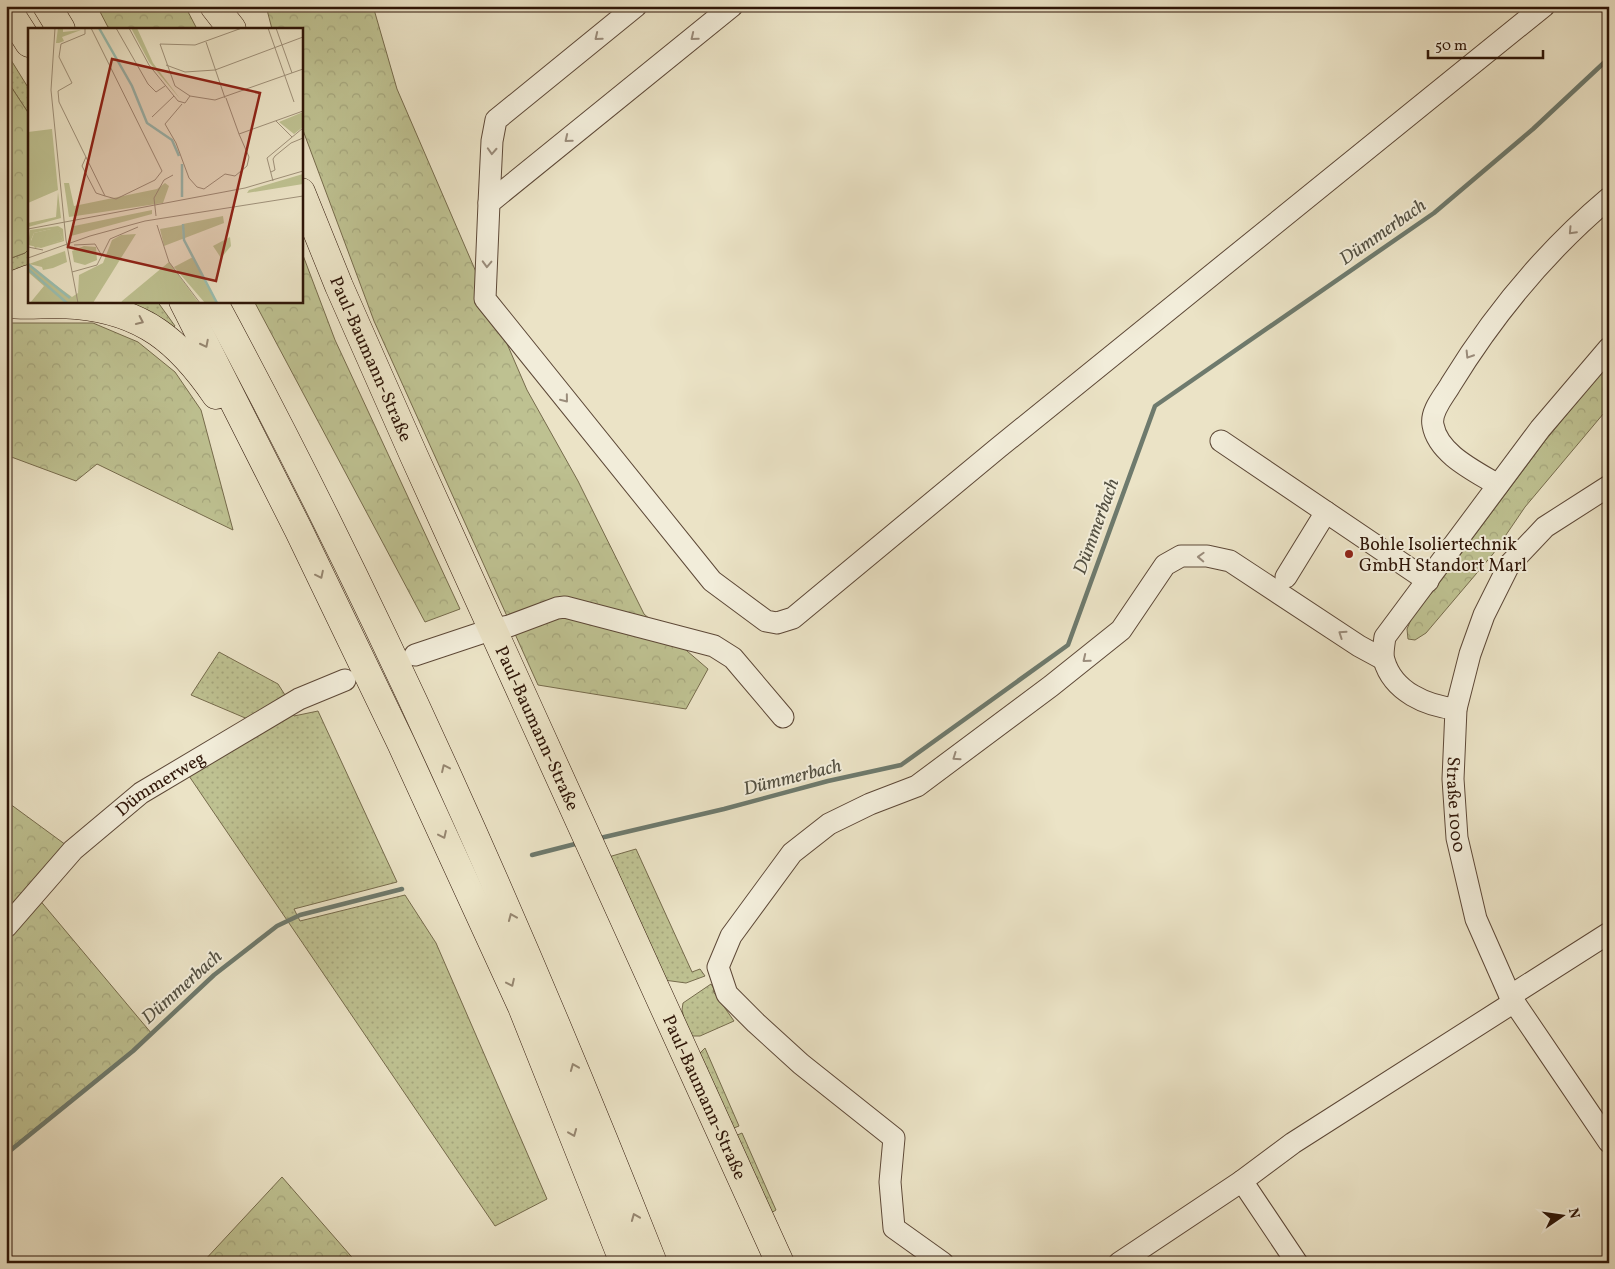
<svg xmlns="http://www.w3.org/2000/svg" width="1615" height="1269" viewBox="0 0 1615 1269" font-family="Vollkorn,serif">
  <style>
    .grass { fill: url(#grass-dots); stroke: #766b4c }
    .forest { fill: url(#forest-crowns); stroke: #766b4c }
    .lines { fill: none; stroke-linecap: round; stroke-linejoin: round }
    .stream { stroke: #6e7a6d; stroke-width: 4.5 }
    .minor-casing { stroke: #5d4837; stroke-width: 23 }
    .major-casing { stroke: #2e1507; stroke-width: 29 }
    .highway-casing { stroke: #2e1507; stroke-width: 29 }
    .minor { stroke: #f2edda; stroke-width: 21 }
    .major { stroke: #ebe3c6; stroke-width: 28 }
    .highway { stroke: #ebe3c6; stroke-width: 28 }
    .oneway { stroke: #9a8c7b }
    .oneway2 { stroke: #968670 }
    .poi-dot { fill: #8f2418; stroke: #f2edda; stroke-width: 2 }
    .labels { text-anchor: middle; stroke-width: 4; stroke-linejoin: round; paint-order: stroke }
    .street-label { font-size: 18px; fill: #2e1507; stroke: #f2edda }
    .poi-label { font-size: 18px; fill: #2e1507; stroke: #f2edda; text-anchor: start }
    .water-label { font-size: 19px; font-style: italic; fill: #535042; stroke: #f2edda }
    .inset-river { fill: none; stroke: #99beb1; stroke-width: 2.5 }
    .inset-road { fill: none; stroke: #9f917a; stroke-width: 1 }
    .view { fill: #8f2418; fill-opacity: 0.15; stroke: #8f2418; stroke-width: 2.5 }
    .inset-edge { fill: none; stroke: #2e1507; stroke-width: 2.5 }
  </style>
  <defs>
    <pattern id="grass-dots" width="8" height="8" patternUnits="userSpaceOnUse" patternTransform="scale(1.25)"><rect width="8" height="8" fill="#bec191"/><path d="M2 2h.1M6 6h.1" fill="none" stroke="#a4a57c" stroke-width="1.8" stroke-linecap="round"/></pattern>
    <pattern id="forest-crowns" width="20" height="18" patternUnits="userSpaceOnUse" patternTransform="scale(1.25)"><rect width="20" height="18" fill="#bec191"/><path d="M2 6a3 3 0 1 1 6 0M12 15a3 3 0 1 1 6 0" fill="none" stroke="#a4a57c"/></pattern>
  </defs>
  <rect width="100%" height="100%" fill="#ebe3c6"/>
  <filter id="stains"><feTurbulence type="fractalNoise" baseFrequency=".004" numOctaves="4"/><feColorMatrix values="0 0 0 0 .2 0 0 0 0 .09 0 0 0 0 .02 0 0 0 .5 -.17"/></filter>
  <radialGradient id="worn" r=".72"><stop offset=".6" stop-color="#630" stop-opacity="0"/><stop offset="1" stop-color="#630" stop-opacity=".3"/></radialGradient>
  <!-- grass -->
  <g class="grass">
    <polygon points="6,52 29,89 29,114 6,79"/>
    <polygon points="29,249 29,266 6,276 6,260 25,253"/>
    <polygon points="117,301 157,301 175,326 172,328"/>
    <polygon points="219,652 278,684 285,695 250,720 191,695"/>
    <polygon points="318,711 397,882 294,909 300,921 405,895 436,943 547,1199 495,1226 189,776 291,712 294,716"/>
    <polygon points="636,849 692,972 700,969 705,976 686,983 664,980 605,858"/>
    <polygon points="711,984 714,989 713,991 734,1021 700,1036 688,1036 682,1010 683,1003"/>
    <polygon points="705,1048 739,1126 729,1130 697,1056"/>
    <polygon points="742,1133 776,1210 771,1213 733,1137"/>
  </g>
  <!-- forest -->
  <g class="forest">
    <polygon points="97,6 185,6 197,29 109,29"/>
    <polygon points="266,6 373,6 397,89 527,390 578,481 644,614 708,669 686,709 538,685 374,321 304,133 301,124 301,29 272,29"/>
    <polygon points="6,79 29,114 29,249 25,253 6,260"/>
    <polygon points="301,250 335,340 460,609 425,622 254,301 301,301"/>
    <polygon points="6,323 93,323 138,342 175,372 201,410 233,530 97,464 76,481 6,455"/>
    <polygon points="1609,363 1609,407 1525,507 1493,554 1426,633 1415,640 1408,639 1407,629 1412,617 1434,590 1545,441"/>
    <polygon points="6,801 66,845 6,918"/>
    <polygon points="38,898 152,1034 6,1152 6,942"/>
    <polygon points="282,1177 357,1263 203,1262"/>
  </g>
  <g class="lines">
    <!-- stream -->
    <g class="stream">
      <polyline points="596,839 724,809 828,781 901,765 1068,645 1155,406 1434,213 1533,129 1609,58"/>
      <polyline points="532,855 579,843"/>
      <polyline points="6,1154 133,1051 214,975 277,926 300,915 402,889"/>
    </g>
    <!-- minor casing -->
    <g class="minor-casing">
      <g id="minor">
        <polyline points="732,6 489,203 485,299 712,581 766,621 777,623 793,618 998,448 1544,6"/>
        <polyline points="489,203 492,141 496,120 636,6"/>
        <polyline points="1221,441 1428,581"/>
        <path d="M1498,485C1475,471 1438,454 1433,425C1430,411 1445,395 1451,384C1494,314 1546,251 1609,198"/>
        <path id="s1" d="M1609,486L1545,527L1509,565L1484,615L1470,654L1456,709L1453,779L1457,838L1476,919L1510,996L1609,1142"/>
        <polyline points="1286,577 1326,512"/>
        <polyline points="415,655 493,629 509,626 557,608 565,607 714,646 733,658 783,717"/>
        <path d="M1456,709C1427,706 1393,692 1384,660C1382,654 1384,644 1385,637L1540,429L1609,348"/>
        <path id="s2" d="M6,927L73,850L141,793L299,699L345,680"/>
        <polyline points="1510,996 1609,933"/>
        <polyline points="1242,1181 1293,1143 1514,1002"/>
        <polyline points="943,1263 894,1228 890,1182 894,1138 801,1064 756,1023 727,994 718,967 731,936 792,853 829,824 870,804 917,786 1051,686 1121,630 1165,565 1181,556 1207,556 1230,561 1359,646 1383,659"/>
        <polyline points="1119,1263 1242,1181 1297,1263"/>
      </g>
    </g>
    <!-- major casing -->
    <g class="major-casing">
      <g id="major">
        <polyline points="214,6 232,29"/>
        <path id="s3" d="M301,192L339,286L414,456L780,1263"/>
      </g>
    </g>
    <!-- highway casing -->
    <g class="highway-casing">
      <g id="highway">
        <polyline points="47,6 61,29"/>
        <polyline points="6,7 29,43"/>
        <polyline points="6,288 29,279"/>
        <polyline points="183,301 299,531 401,743 522,1007 624,1263"/>
        <path d="M213,301C381,612 523,934 653,1263"/>
        <path d="M6,304C29,306 53,303 76,305C143,311 179,341 216,395"/>
      </g>
    </g>
    <!-- minor -->
    <use href="#minor" class="minor"/>
    <!-- major -->
    <use href="#major" class="major"/>
    <!-- highway -->
    <use href="#highway" class="highway"/>
  </g>
  <!-- one-way arrows -->
  <defs><path id="oneway-chevron" d="M-2-3.5L2.5 0L-2 3.5" fill="none" stroke-width="1.6" stroke-linecap="round" stroke-linejoin="round" transform="scale(1.25)"/></defs>
  <g class="oneway">
    <use href="#oneway-chevron" transform="translate(598 37) rotate(141)"/>
    <use href="#oneway-chevron" transform="translate(694 37) rotate(141)"/>
    <use href="#oneway-chevron" transform="translate(568 139) rotate(141)"/>
    <use href="#oneway-chevron" transform="translate(492 151) rotate(93)"/>
    <use href="#oneway-chevron" transform="translate(1572 231) rotate(133)"/>
    <use href="#oneway-chevron" transform="translate(487 264) rotate(92)"/>
    <use href="#oneway-chevron" transform="translate(1469 355) rotate(122)"/>
    <use href="#oneway-chevron" transform="translate(565 399) rotate(51)"/>
    <use href="#oneway-chevron" transform="translate(1201 557) rotate(-178)"/>
    <use href="#oneway-chevron" transform="translate(1342 634) rotate(-146)"/>
    <use href="#oneway-chevron" transform="translate(1086 659) rotate(141)"/>
    <use href="#oneway-chevron" transform="translate(956 757) rotate(145)"/>
  </g>
  <g class="oneway2">
    <use href="#oneway-chevron" transform="translate(140 321) rotate(25)"/>
    <use href="#oneway-chevron" transform="translate(205 344) rotate(63)"/>
    <use href="#oneway-chevron" transform="translate(320 575) rotate(64)"/>
    <use href="#oneway-chevron" transform="translate(445 768) rotate(-115)"/>
    <use href="#oneway-chevron" transform="translate(443 835) rotate(65)"/>
    <use href="#oneway-chevron" transform="translate(512 917) rotate(-113)"/>
    <use href="#oneway-chevron" transform="translate(511 983) rotate(65)"/>
    <use href="#oneway-chevron" transform="translate(574 1067) rotate(-112)"/>
    <use href="#oneway-chevron" transform="translate(573 1133) rotate(68)"/>
    <use href="#oneway-chevron" transform="translate(635 1217) rotate(-112)"/>
  </g>
  <!-- markers -->
  <circle class="poi-dot" cx="1349" cy="554" r="5"/>
  <g class="labels">
    <!-- street labels -->
    <g class="street-label">
      <text dy="6" stroke="none"><textPath href="#s3" startOffset="181">Paul-Baumann-Straße</textPath></text>
      <text dy="6" stroke="none"><textPath href="#s3" startOffset="586">Paul-Baumann-Straße</textPath></text>
      <text dy="6" stroke="none"><textPath href="#s2" startOffset="212">Dümmerweg</textPath></text>
      <text dy="6" stroke="none"><textPath href="#s1" startOffset="378">Straße 1000</textPath></text>
      <text dy="6" stroke="none"><textPath href="#s3" startOffset="991">Paul-Baumann-Straße</textPath></text>
    </g>
    <!-- poi labels -->
    <g class="poi-label">
      <text x="1359" y="550">Bohle Isoliertechnik<tspan x="1359" dy="21">GmbH Standort Marl</tspan></text>
    </g>
    <!-- water labels -->
    <g class="water-label">
      <text transform="translate(1382 231) rotate(-35)" y="7">Dümmerbach</text>
      <text transform="translate(1095 526) rotate(-70)" y="7">Dümmerbach</text>
      <text transform="translate(792 776) rotate(-14)" y="7">Dümmerbach</text>
      <text transform="translate(181 986) rotate(-42)" y="7">Dümmerbach</text>
    </g>
  </g>
  <!-- overview -->
  <g transform="translate(28 28)">
    <rect width="275" height="275" fill="#ebe3c6"/>
    <path d="M30,0H35V4L53,2L34,9L36,13L31,15H28ZM275,84V99L266,106L251,94ZM30,164L33,190L0,199V195L28,189ZM195,188L196,195L136,218L132,201L154,197V209L155,196ZM30,198L35,201L36,213L13,220L0,217L2,202ZM23,201L30,202L35,212L7,219L3,212L6,205ZM37,223L39,234L25,240L15,242L14,239L1,236Z" fill="#bec191" fill-rule="evenodd"/>
    <path d="M103,0H109L125,35L153,72L121,34ZM24,101L30,162L0,175V104ZM275,146V156L219,165L221,162ZM36,155H41L46,178L129,161L137,155L141,158L135,175L41,189ZM124,182V186L43,208L46,198ZM23,201H30L35,212L7,220L3,213L6,205ZM108,206L65,275H2L16,258L0,244V237L44,269L50,265L51,247L75,235L84,212L93,207ZM202,209L203,218L193,230L185,218ZM56,218L68,219L69,232L57,237L46,234L44,223ZM165,229L178,256L189,275H177L146,239ZM141,234L171,275H93L94,273Z" fill="#bec191"/>
    <path class="inset-river" d="M71,0L104,58L119,95L144,112L151,128M154,136V169M155,196L156,212L189,275M0,236L42,270M0,241L39,275"/>
    <path class="inset-road" d="M27,0L23,62L38,212L50,275M57,0V6L33,16L31,29L44,55L30,63L31,74L77,168L88,171L127,152L134,143L63,0M88,0L120,56L128,64L137,58M101,0L121,37L150,73L157,75L162,68M214,0L167,17L132,16L147,58L162,68L187,72L275,41M240,0L266,74M248,0L264,45M178,14L197,70M138,37L157,44L187,42L275,9M198,70L211,106M154,76L137,96L148,115L161,150L169,159L176,161L197,146L207,148L219,138L221,129M124,89L146,68M248,93L264,109M58,129L54,138L68,165L77,168M221,129L211,106L275,83M243,144L247,142L245,131L247,128L263,115L275,110M245,153L239,130L275,100M128,188L126,170L136,152L145,147M37,194L217,160L275,143M129,197L141,234L172,275M0,201L37,194M46,217L67,216L74,228M0,219L15,222M0,230L62,208L117,193L275,168M44,244L69,237L82,211L110,199"/>
    <path class="view" d="M84,31L232,65L188,253L40,219Z"/>
    <rect width="275" height="275" class="inset-edge"/>
  </g>
  <!-- margin -->
  <rect width="1615" height="1269" fill="none" stroke="#ebe3c6" stroke-width="25"/>
  <rect x="8" y="8" width="1600" height="1254" fill="none" stroke="#2e1507" stroke-width="2.5"/>
  <rect x="12" y="12" width="1590" height="1244" fill="none" stroke="#2e1507"/>
  <!-- north arrow -->
  <g transform="translate(1562 1216) rotate(77)" stroke="#f2edda" stroke-width="4" paint-order="stroke">
  <path d="M0-4L9 19L0 12L-9 19Z" fill="#2e1507"/>
  <text y="-8" font-size="14" font-weight="bold" text-anchor="middle" fill="#2e1507">N</text>
  </g>
  <!-- scale -->
  <path d="M1428 50v8h115v-8" fill="none" stroke="#2e1507" stroke-width="2.5"/>
  <text x="1435" y="50" font-size="15" fill="#2e1507" stroke="#f2edda" stroke-width="4" paint-order="stroke">50 m</text>
  <rect width="100%" height="100%" filter="url(#stains)"/>
  <rect width="100%" height="100%" fill="url(#worn)"/>
</svg>
